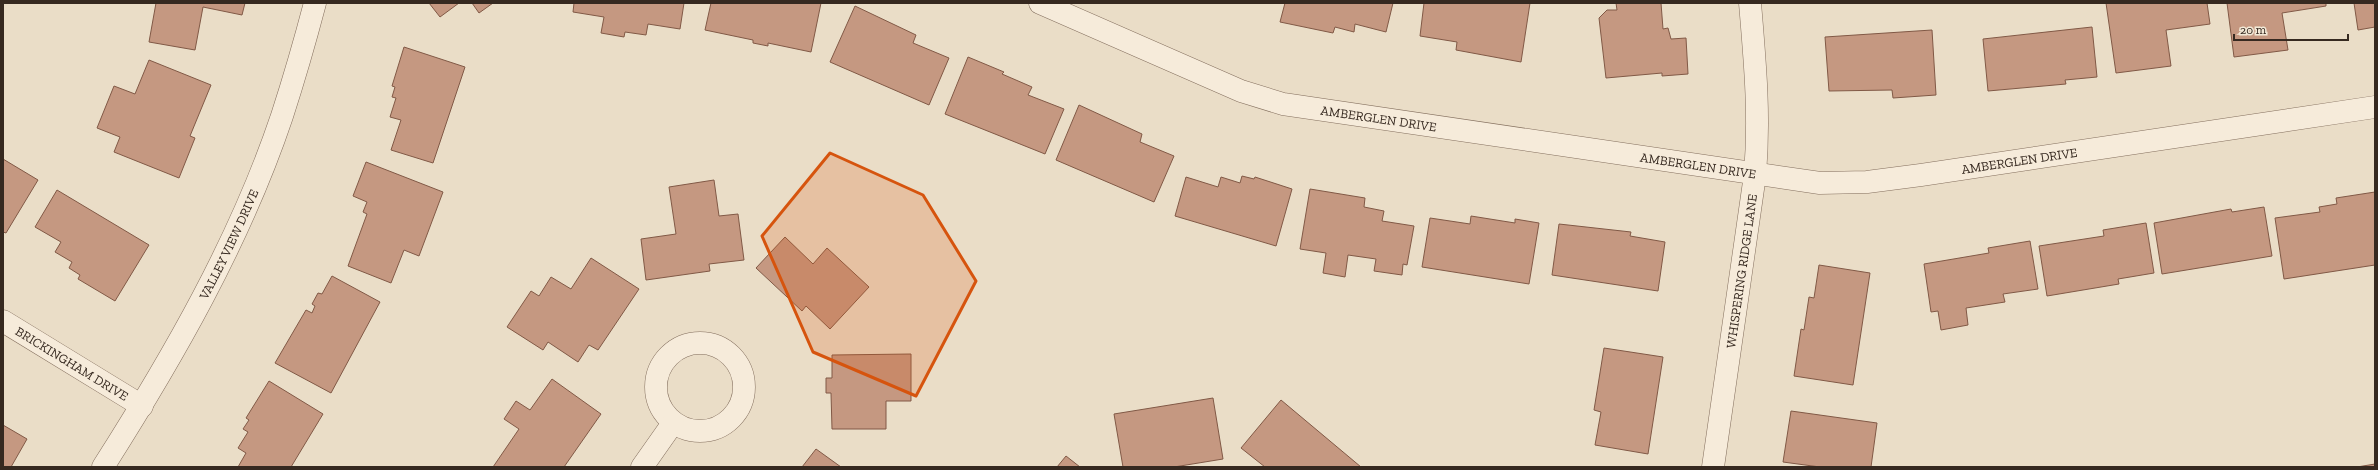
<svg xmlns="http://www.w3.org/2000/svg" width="2378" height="470" viewBox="0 0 2378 470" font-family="'Zilla Slab',serif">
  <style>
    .building { fill: #c59881; stroke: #815946 }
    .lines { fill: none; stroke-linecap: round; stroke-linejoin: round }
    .street-casing { stroke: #846f5e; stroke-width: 23 }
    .street { stroke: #f6ebda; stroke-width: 22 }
    .marked { fill: #d6540e; fill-opacity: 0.2; stroke: #d6540e; stroke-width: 3; stroke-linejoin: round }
    .labels { text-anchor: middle; stroke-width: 3.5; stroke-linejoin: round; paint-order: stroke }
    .street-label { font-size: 13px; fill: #362920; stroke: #f2e8d6 }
  </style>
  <rect width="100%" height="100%" fill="#eaddc7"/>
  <!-- building -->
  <g class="building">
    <polygon points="156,3 245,3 242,15 203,7 195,50 149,42"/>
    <polygon points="429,3 459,3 440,17"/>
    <polygon points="472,3 493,3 479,13"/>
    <polygon points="574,3 684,3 680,29 648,24 646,35 625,32 624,37 601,33 604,17 573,12"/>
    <polygon points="711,3 821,3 811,52 768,43 768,46 753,43 753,40 705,30"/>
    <polygon points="1285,3 1393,3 1386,32 1355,24 1354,32 1335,27 1333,33 1280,22"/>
    <polygon points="1424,3 1530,3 1521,62 1456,50 1457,42 1420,36"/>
    <polygon points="1616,3 1661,3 1663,29 1668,28 1671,39 1686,38 1688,74 1662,76 1662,73 1606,78 1599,18 1607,10 1617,10"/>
    <polygon points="2106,3 2207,3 2210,24 2166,30 2171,66 2116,73"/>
    <polygon points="2227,3 2326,3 2326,6 2282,13 2288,50 2234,57"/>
    <polygon points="2354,3 2375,3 2375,27 2358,30"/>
    <polygon points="855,6 916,35 913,43 949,58 929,105 830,62"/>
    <polygon points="2092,27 2097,77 2065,80 2066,84 1988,91 1983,39"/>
    <polygon points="1932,30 1936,95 1893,98 1892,90 1829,91 1825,37"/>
    <polygon points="404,47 465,67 433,163 391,150 401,120 390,117 396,98 392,97 395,87 392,86"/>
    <polygon points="968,57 1004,72 1002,74 1032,87 1028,95 1064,109 1045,154 945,114"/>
    <polygon points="149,60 211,85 190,136 195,138 179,178 114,152 120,137 97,128 114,86 135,94"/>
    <polygon points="1079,105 1142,134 1140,142 1174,156 1154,202 1056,160"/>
    <polygon points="3,159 38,180 6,233 3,232"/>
    <polygon points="366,162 443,192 419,256 404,250 391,283 348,266 367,214 363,212 367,202 353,196"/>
    <polygon points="1242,176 1254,179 1255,177 1292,189 1276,246 1175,216 1186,177 1218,187 1221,177 1240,183"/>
    <polygon points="714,180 719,216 738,214 744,260 709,264 710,271 646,280 641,239 676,234 669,187"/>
    <polygon points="1310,189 1365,198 1364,207 1384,211 1382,221 1414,226 1407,265 1403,264 1402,275 1374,271 1376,259 1348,255 1345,277 1323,273 1326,253 1300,249"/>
    <polygon points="57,190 149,245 115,301 78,279 80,275 69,268 72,262 55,252 61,242 35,227"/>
    <polygon points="2375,192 2375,265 2284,279 2275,218 2320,212 2319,207 2337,204 2336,198"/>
    <polygon points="2264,207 2272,256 2162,274 2154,223 2231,209 2232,212"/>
    <polygon points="1471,216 1515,223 1515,219 1539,223 1529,284 1422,267 1430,218 1470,224"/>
    <polygon points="2146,223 2154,273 2118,279 2119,284 2047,296 2039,246 2104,236 2103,230"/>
    <polygon points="1559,224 1631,232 1630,236 1665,242 1658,291 1552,275"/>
    <polygon points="785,237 813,264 827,248 869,287 830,329 806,306 802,311 756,268"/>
    <polygon points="2030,241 2038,289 2003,294 2005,302 1966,308 1968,325 1941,330 1938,311 1931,312 1924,264 1989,253 1988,248"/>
    <polygon points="591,258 639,289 598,350 589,345 578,362 548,342 543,350 507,327 531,291 539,296 551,277 571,289"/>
    <polygon points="1819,265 1870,273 1853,385 1794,376 1801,329 1804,330 1809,297 1814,298"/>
    <polygon points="332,276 380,302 331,393 275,363 306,310 312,313 315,306 312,304 318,293 322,294"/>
    <polygon points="1604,348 1663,357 1648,454 1595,445 1601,412 1594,410"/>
    <polygon points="911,354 911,401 886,401 886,429 832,429 831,393 826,393 826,378 832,378 832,355"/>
    <polygon points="552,379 601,414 564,467 493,467 519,429 504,419 516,401 530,410"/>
    <polygon points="269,381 323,414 291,467 238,467 246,453 238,448 248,432 243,429 249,420 246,418"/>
    <polygon points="1213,398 1223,459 1174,467 1123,467 1114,414"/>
    <polygon points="1281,400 1361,467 1265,467 1241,448"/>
    <polygon points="1791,411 1877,423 1871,467 1820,467 1783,462"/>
    <polygon points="3,425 27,439 11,467 3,467"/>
    <polygon points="816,449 841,467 802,467"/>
    <polygon points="1066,456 1080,467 1057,467"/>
    <polygon points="2375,464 2375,467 2357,467"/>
  </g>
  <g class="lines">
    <!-- street casing -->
    <g class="street-casing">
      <g id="street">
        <path id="s1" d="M1040,3L1241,91L1283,104L1820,183L1867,182L1921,175L2375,107"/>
        <path id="s2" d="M3,321L142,406"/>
        <circle cx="700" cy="387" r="44"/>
        <path id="s3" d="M103,467C173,357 240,241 282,116C294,79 305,41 315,3"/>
        <polyline points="642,467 673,423"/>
        <path id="s4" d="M1713,467L1755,175C1760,115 1755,62 1750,3"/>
      </g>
    </g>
    <!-- street -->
    <use href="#street" class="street"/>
  </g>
  <!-- marked area -->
  <path class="marked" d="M830,153L923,195L976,281L916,396L813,352L762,236Z"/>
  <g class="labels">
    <!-- street labels -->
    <g class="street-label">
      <text dy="5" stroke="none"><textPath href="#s1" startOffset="360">AMBERGLEN DRIVE</textPath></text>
      <text dy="5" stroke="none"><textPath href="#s1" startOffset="1007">AMBERGLEN DRIVE</textPath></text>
      <text dy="5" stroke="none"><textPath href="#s1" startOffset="683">AMBERGLEN DRIVE</textPath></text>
      <text dy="5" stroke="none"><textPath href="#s3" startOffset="256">VALLEY VIEW DRIVE</textPath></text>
      <text dy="5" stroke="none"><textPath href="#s4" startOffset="198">WHISPERING RIDGE LANE</textPath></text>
      <text dy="5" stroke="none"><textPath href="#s2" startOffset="81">BRICKINGHAM DRIVE</textPath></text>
    </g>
  </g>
  <!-- border -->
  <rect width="2378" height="470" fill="none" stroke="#362920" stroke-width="8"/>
  <!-- scale -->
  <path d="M2234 34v6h114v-6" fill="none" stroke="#362920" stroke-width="2"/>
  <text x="2240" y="34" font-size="12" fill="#362920" stroke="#f2e8d6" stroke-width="3" paint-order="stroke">20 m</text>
</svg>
